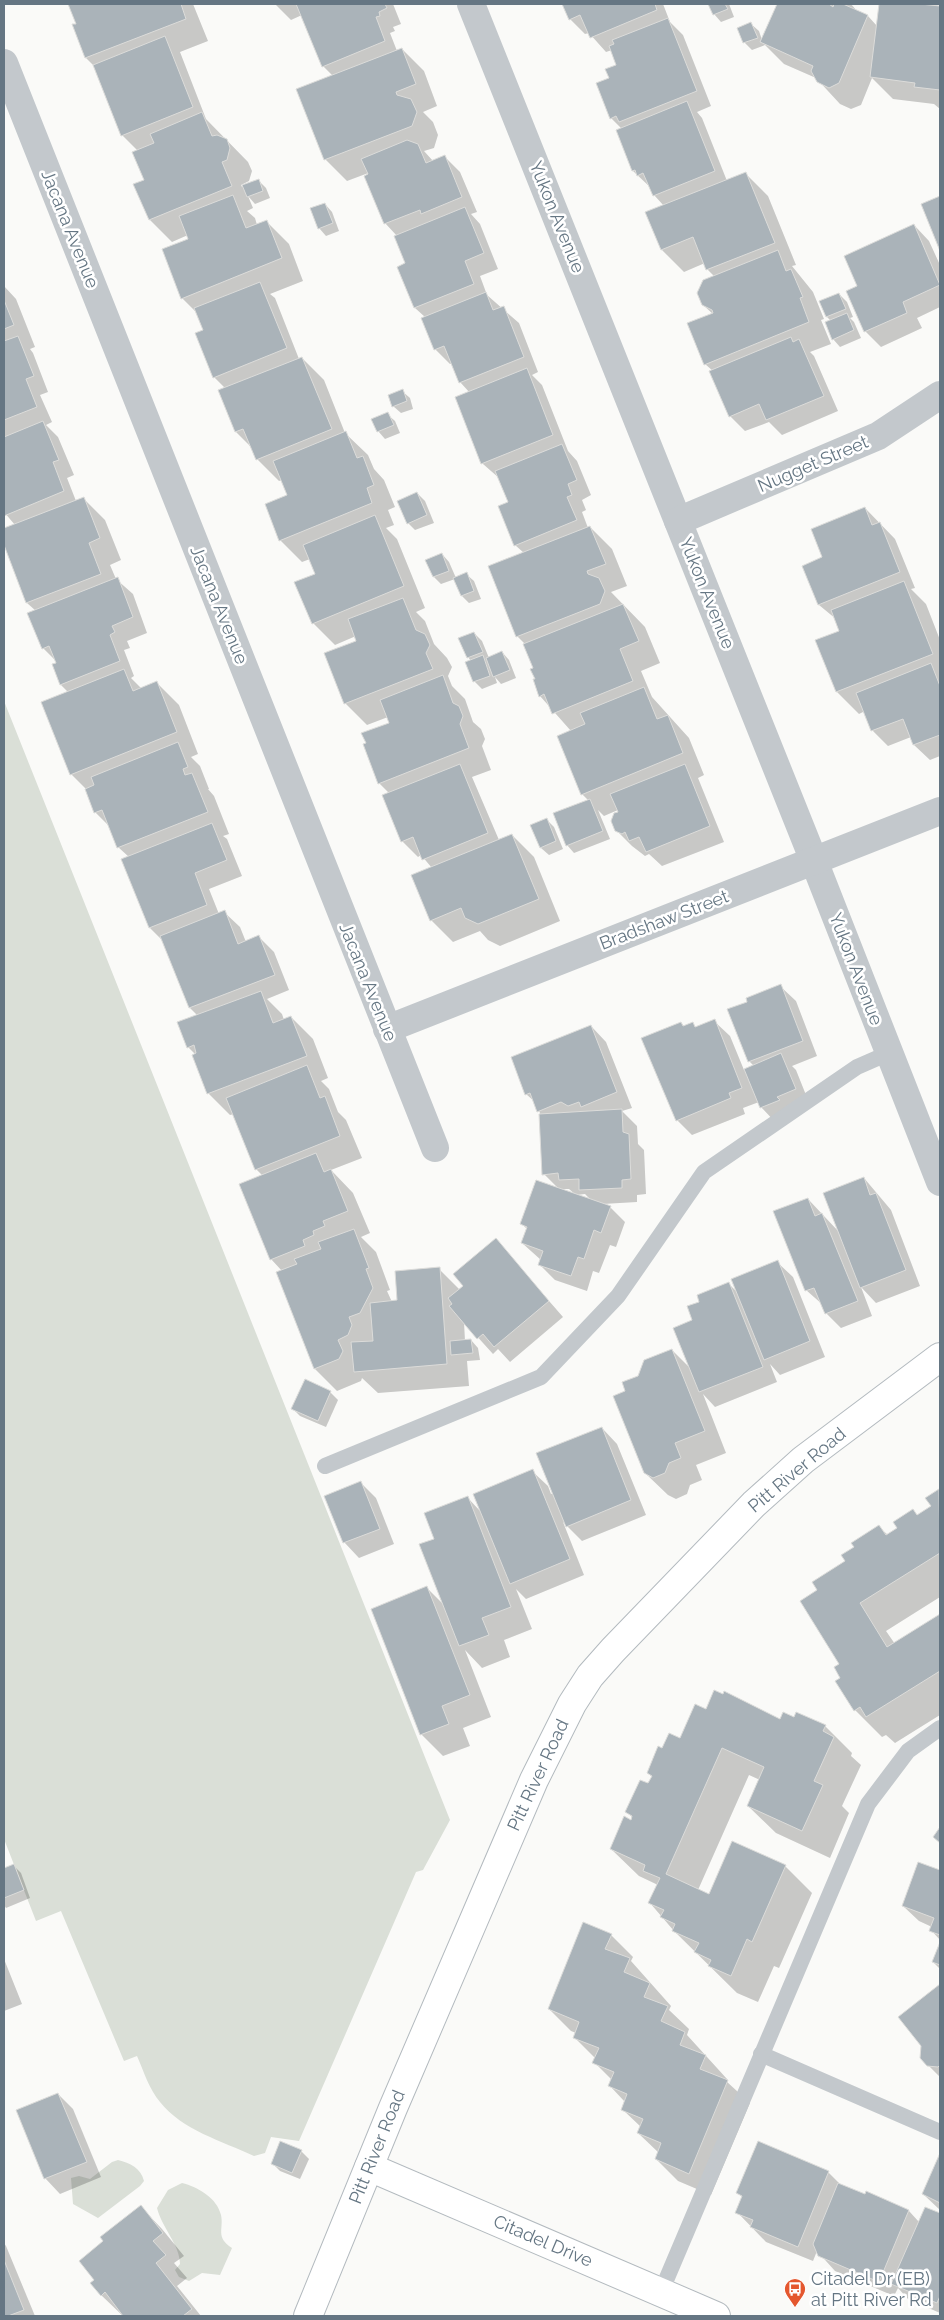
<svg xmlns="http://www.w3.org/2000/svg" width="944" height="2320" viewBox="0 0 944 2320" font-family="Raleway,sans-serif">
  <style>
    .green { fill: #dadfd7 }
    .shadow { fill: #0003; fill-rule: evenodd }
    .building { fill: #aab3b9; stroke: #dcdcda }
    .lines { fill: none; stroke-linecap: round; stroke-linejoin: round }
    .secondary-casing { stroke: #b3babf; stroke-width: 30 }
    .lane { stroke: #c3c8cc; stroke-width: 16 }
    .street { stroke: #c3c8cc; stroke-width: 28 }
    .secondary { stroke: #fff; stroke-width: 28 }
    .labels { text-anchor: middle; stroke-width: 5; stroke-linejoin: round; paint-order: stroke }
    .street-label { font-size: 18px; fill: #657683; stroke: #fff }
    .poi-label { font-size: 18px; fill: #657683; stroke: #fff; text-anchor: start }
  </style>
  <rect width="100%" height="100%" fill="#fafaf8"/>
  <!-- green -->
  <g class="green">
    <path d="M4,701L450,1820L423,1870L416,1872L299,2141L271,2137L265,2153L254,2156C222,2141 182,2130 160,2102C149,2089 144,2072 137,2056L124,2061L61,1911L36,1921L4,1839Z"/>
    <path d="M118,2160C130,2163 141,2168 144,2181L140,2186L98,2218L73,2204L71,2178L79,2176L90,2179L112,2162Z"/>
    <path d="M182,2183C198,2187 217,2198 221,2215C224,2229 215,2237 232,2248L220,2275L202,2273L189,2281L179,2277L175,2270L180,2264C180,2245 162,2228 157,2208L168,2190Z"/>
  </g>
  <!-- shadow -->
  <g class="shadow">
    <polygon points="69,4 193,4 208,41 180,52 206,119 248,162 252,171 249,181 241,185 242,187 258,180 266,188 270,198 255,204 248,196 253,208 247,211 255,218 257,225 267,222 289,244 303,281 270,294 275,298 299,359 302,358 324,380 345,433 368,455 374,469 384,480 395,507 388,510 394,525 386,528 397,539 425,608 416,612 425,621 434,644 447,658 452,667 448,676 452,686 465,699 473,722 481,729 485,739 482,746 491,770 472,777 499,840 512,835 534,857 560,921 500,946 488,940 480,931 453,942 431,920 432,868 421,855 418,857 402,841 390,794 379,783 390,724 388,717 367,725 345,703 358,642 356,636 335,645 313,623 316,574 310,559 302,562 280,540 288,495 282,480 279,481 257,459 252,448 236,432 220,391 226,389 214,377 204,331 197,313 182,298 189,239 188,235 172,242 150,220 146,180 138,151 122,135 94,66 86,58 74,26 77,26"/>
    <polygon points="275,4 393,4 401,24 393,27 395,31 390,33 397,51 402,49 424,71 437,106 423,112 433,122 438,135 434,148 424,151 433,161 445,157 460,172 477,212 471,214 480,224 498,269 480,276 487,295 519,323 538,372 532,375 542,385 568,451 577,461 591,495 582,500 586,510 582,512 588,528 590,527 612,549 627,586 611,592 645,627 660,663 641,671 652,697 689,738 704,775 698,778 724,842 662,866 649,854 645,856 632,846 616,830 618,810 604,816 598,810 610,839 574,853 567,845 588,800 582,794 571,731 540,696 534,668 525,644 517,636 524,553 515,545 509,502 499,478 483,464 457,398 470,393 460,382 453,363 450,364 435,349 425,317 415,308 407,264 397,236 385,223 371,172 347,181 325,159 333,76 323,66 302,15 291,20"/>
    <polygon points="564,4 663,4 670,22 683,35 711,106 697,112 702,118 727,181 746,174 768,196 796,265 792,266 813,292 824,319 821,320 831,344 810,352 814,356 838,411 782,435 769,422 745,431 730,416 713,371 705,364 713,314 703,305 715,277 708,270 705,263 684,272 662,250 664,206 654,195 651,188 633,171 622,129 611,118 610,78 618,66 612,50 606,52 589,33 585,34 570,19"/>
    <polygon points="710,4 729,4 734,17 721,22 714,14"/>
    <polygon points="778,4 851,4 857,11 868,16 877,26 880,4 934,4 940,8 940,109 934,104 893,99 872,78 861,105 851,109 840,104 816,78 784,64 765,45 752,50 745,43 739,29 751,24 759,31 762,40"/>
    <polygon points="940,197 940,248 922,205"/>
    <polygon points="325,204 332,212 339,231 326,236 319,228"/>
    <polygon points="914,225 929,241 940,265 940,307 917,318 922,328 881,347 865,331 859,286"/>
    <polygon points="4,286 16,299 35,347 30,349 33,353 48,392 40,395 52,422 46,425 58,437 74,475 67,478 76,501 83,498 105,520 121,560 110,565 116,579 133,594 147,633 127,641 130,648 124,650 134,676 131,678 142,689 157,683 179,705 198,754 191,757 200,766 209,789 208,789 214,796 229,834 223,836 227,839 242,876 209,889 219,914 224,912 240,927 246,942 259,937 274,952 289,990 267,999 282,1014 284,1020 291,1017 313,1039 328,1078 321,1081 329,1089 338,1112 346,1120 362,1158 331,1170 353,1193 370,1233 361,1237 376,1252 390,1290 387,1291 392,1302 399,1302 439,1269 460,1290 496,1240 563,1317 510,1362 498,1349 493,1354 464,1322 465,1341 471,1340 478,1348 480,1360 467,1361 469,1386 378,1393 362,1378 361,1381 337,1391 315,1369 282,1271 271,1259 263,1176 256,1169 234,1114 230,1115 208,1093 196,1055 188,1047 198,1016 190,1008 164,942 150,928 129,857 118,847 110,827 95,812 87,790 71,774 68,692 61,685 54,665 58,663 43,648 36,611 27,603 4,542 4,529 15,525 4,512"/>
    <polygon points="839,294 847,302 853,317 850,318 854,322 861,338 840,347 833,339 831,321 827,317 821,302"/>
    <polygon points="402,391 410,398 413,409 401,413 393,406"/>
    <polygon points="387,414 395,421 400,433 385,439 378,431"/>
    <polygon points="417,493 425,501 434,523 415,530 408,523"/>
    <polygon points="865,508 895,539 915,588 911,589 926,604 940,640 940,683 937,682 940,690 940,756 930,760 914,745 911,737 888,746 873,731 865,711 859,714 837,692 817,640 841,631 836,619 819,605 803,566 824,558"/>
    <polygon points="442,554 449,562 456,578 466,574 474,581 481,599 469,603 462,596 455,579 441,584 434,577"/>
    <polygon points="474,633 482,641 489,658 502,652 509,660 516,678 501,684 495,677 497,683 482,689 474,681 471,661 468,657"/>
    <polygon points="547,820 554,827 563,849 549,855 541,848"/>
    <polygon points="780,986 796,1001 817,1056 792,1066 796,1070 810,1105 776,1123 761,1107 759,1102 743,1108 745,1114 692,1135 677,1120 681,1023 685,1027 692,1024 696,1028 714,1021 730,1036 744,1070 754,1066 749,1061 749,1002"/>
    <path d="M591,1026L606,1042L632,1108L622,1111L637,1126L638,1144L644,1150L646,1194L637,1195V1202L603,1204L610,1207L625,1222L616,1247L610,1245L599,1273L593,1271L587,1291L555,1280L539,1264L541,1260L522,1243L527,1229L522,1224L559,1189L544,1174L540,1113L535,1102L526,1094ZM560,1189H569L576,1195L585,1194L591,1200Z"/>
    <polygon points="864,1178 891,1210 920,1286 876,1303 861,1287 872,1316 841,1328 826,1313 823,1305 806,1290 808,1199 839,1232"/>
    <polygon points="777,1262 793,1277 825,1357 780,1375 770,1364 777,1382 715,1407 703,1394 726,1453 696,1465 702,1480 690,1485 687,1494 676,1499 668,1495 645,1473 627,1392 639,1377 672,1350 691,1369 694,1321 701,1302 729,1284 738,1293"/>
    <polygon points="330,1392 338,1400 326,1427 300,1416 293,1409"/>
    <polygon points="602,1428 617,1444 646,1515 582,1541 563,1522 584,1575 526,1599 516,1589 532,1629 504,1640 510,1657 482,1668 465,1650 491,1717 463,1728 470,1746 443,1756 421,1734 427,1588 444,1605 436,1539 467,1497 481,1512 532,1471 548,1486 551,1494 553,1493"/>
    <polygon points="361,1483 376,1498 394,1544 359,1558 344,1542"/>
    <polygon points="939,1491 940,1597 886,1631 895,1644 940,1615 940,1715 895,1743 886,1735 882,1737 855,1710 842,1678 841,1664 819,1591 847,1561 855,1547 879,1527 888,1535 898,1528 913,1511 918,1516 932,1507 927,1499"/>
    <polygon points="706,1710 781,1721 795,1718 825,1726 852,1753 851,1756 861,1765 842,1806 849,1813 830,1858 776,1833 748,1806 760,1780 749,1775 698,1890 710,1895 785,1866 812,1893 779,1968 774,1966 758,2002 737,1993 674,1931 650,1903 658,1885 639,1876 611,1849 631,1821 633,1818 627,1812 649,1785 652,1777 648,1773 662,1750 681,1740"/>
    <polygon points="919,1864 940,1872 940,1940 931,1930 932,1927 919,1921 903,1906"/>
    <polygon points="13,1865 21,1873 30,1898 6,1908 4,1905 4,1869"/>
    <polygon points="611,1935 633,1957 631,1961 671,2006 669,2010 689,2029 687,2035 727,2079 726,2081 750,2103 711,2195 678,2181 656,2159 659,2153 638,2133 641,2127 622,2109 625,2102 610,2086 612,2080 594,2062 596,2059 574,2037 576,2033 571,2031 549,2009"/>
    <polygon points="940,1944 940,1969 933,1962"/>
    <polygon points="4,1959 22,2004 4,2011"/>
    <polygon points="940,1985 940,2077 928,2065 922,2045 900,2018"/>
    <polygon points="58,2094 73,2109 101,2177 60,2194 45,2178"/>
    <polygon points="301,2151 309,2159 300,2179 280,2171 272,2163"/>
    <polygon points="940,2156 940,2210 923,2194"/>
    <polygon points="828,2172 842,2186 909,2211 919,2222 925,2208 940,2215 940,2313 908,2299 898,2288 894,2296 835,2271 817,2251 813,2261 766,2242 737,2212 743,2198 738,2193"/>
    <polygon points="141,2207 162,2229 184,2256 174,2263 187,2278 177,2286 201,2316 123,2316 101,2295 96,2280 105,2241"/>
    <polygon points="4,2243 6,2246 35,2316 4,2316"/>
  </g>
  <!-- building -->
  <g class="building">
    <polygon points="68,4 181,4 186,19 85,58 72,24 76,24"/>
    <polygon points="296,4 385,4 387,8 379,12 380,16 376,17 385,41 322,67"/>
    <polygon points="562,4 655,4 657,10 590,38 580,15 569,20"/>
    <polygon points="708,4 725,4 728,9 713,15"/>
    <polygon points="777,4 829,4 833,7 834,4 843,4 868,15 839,83 829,88 817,82 811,71 813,66 760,42"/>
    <polygon points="879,4 920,4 940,6 940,90 914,87 915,83 870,77"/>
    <polygon points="668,18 697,91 619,122 616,116 610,119 596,83 609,78 605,69 616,65 609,46 614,44 612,40"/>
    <polygon points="751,22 758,38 743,43 737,28"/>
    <polygon points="165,36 193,107 121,136 93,65"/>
    <polygon points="402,48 416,84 396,92 397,95 411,99 417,112 412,126 324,160 296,89"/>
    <polygon points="687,101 715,171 653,196 643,173 637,176 635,170 632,171 616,130"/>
    <polygon points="202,112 212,136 217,135 227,139 230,148 227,160 222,162 232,186 149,220 133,184 144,180 132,152 154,143 150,134"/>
    <polygon points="407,140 418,144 426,163 445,155 462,197 421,214 420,210 384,224 364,176 368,174 361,159"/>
    <polygon points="746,172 775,243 706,270 693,237 661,250 645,212"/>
    <polygon points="259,179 263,191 247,197 242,185"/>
    <polygon points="233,195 246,228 267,220 282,258 181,299 162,249 188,239 179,216"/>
    <polygon points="940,196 940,251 921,204"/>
    <polygon points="325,203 333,223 318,229 310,208"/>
    <polygon points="465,207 484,253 465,261 474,284 414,308 397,267 405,263 394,236"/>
    <polygon points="914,224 940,285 903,302 907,313 864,332 846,291 857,286 844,256"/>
    <polygon points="778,250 786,271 791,269 803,297 800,298 809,322 704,365 687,323 713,313 712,310 702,305 697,293 703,280"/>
    <polygon points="260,282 287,348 213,378 195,333 203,330 194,308"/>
    <polygon points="486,292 493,310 504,306 524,357 459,383 444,346 434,350 421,318"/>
    <polygon points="839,293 846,309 826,317 819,301"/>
    <polygon points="4,300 14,325 4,329"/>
    <polygon points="847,313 854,330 832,340 825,322"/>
    <polygon points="18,336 34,376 26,379 37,407 4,420 4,341"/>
    <polygon points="791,337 793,342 799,339 824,396 766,420 759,404 729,417 709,371"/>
    <polygon points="302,357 332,429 256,460 243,429 235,432 218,390"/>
    <polygon points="527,368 553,435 481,464 455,397"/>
    <polygon points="403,389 407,401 392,407 388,395"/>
    <polygon points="388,412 394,425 377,432 371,419"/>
    <polygon points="43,421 59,460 53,462 64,491 4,516 4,437"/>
    <polygon points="346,431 357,458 363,456 374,485 367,488 372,503 279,541 265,504 287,495 273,461"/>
    <polygon points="562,444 577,480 568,484 572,495 567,497 577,520 514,546 498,506 508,502 495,471"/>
    <polygon points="417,492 427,515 407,524 397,501"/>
    <polygon points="84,497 100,538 89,543 101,574 26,603 4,545 4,528"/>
    <polygon points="865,507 872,525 880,522 900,572 818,605 802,566 822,557 811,529"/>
    <polygon points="375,515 404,586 312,624 294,582 315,574 303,545"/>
    <polygon points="590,526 606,564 587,571 588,574 599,578 605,591 600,604 516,637 488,566"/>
    <polygon points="442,553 449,571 433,577 425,560"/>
    <polygon points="467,572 474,591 461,596 453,578"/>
    <polygon points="118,577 133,617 112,626 115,632 110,635 120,661 60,685 52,664 56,663 49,646 42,649 27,613"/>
    <polygon points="904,581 933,654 836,692 815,640 839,631 831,610"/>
    <polygon points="403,598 416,630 425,634 430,645 426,653 433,669 344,704 324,653 356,641 348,619"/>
    <polygon points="623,604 639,641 620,649 633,681 552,714 544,694 539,697 533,679 535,679 530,669 533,668 523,644"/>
    <polygon points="474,632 483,652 467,658 458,638"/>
    <polygon points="502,651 510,670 493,677 486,658"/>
    <polygon points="483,655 490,676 473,682 465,662"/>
    <polygon points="931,663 940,686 940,735 913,745 903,719 871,731 856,693"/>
    <polygon points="124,669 133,691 157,681 177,732 70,775 41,702"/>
    <polygon points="443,675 453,703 459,706 463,716 460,724 469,748 378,784 363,744 366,743 361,733 389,723 380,700"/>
    <polygon points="644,687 657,719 668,715 683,753 581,795 557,736 585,724 580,713"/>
    <polygon points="178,742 188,767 183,769 185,775 192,773 208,812 117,848 102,810 94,813 85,789 94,785 91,777"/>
    <polygon points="460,764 488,833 422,860 413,837 401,842 382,795"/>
    <polygon points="685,764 710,826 646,852 639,837 629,841 625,832 622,834 615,831 611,821 614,813 618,812 610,794"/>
    <polygon points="590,799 603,831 566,846 553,813"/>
    <polygon points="547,818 556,841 540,848 530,825"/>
    <polygon points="212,823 227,860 195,873 207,905 149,928 121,859"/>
    <polygon points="512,834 539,899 478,924 465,918 461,908 430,921 411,875"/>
    <polygon points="225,910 238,944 259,935 275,975 189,1008 160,936"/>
    <polygon points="781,984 803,1041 748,1062 727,1009 747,1002 746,998"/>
    <polygon points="261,991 273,1023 291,1016 307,1056 207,1094 192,1055 196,1053 194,1045 187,1048 177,1022"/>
    <polygon points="715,1019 742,1088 729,1093 731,1098 676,1121 641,1038 681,1022 683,1026 693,1022 695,1027"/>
    <polygon points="591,1025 617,1092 581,1107 579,1102 568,1106 561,1102 537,1112 530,1093 525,1095 511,1057"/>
    <polygon points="781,1053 796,1089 777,1097 780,1100 760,1108 744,1069"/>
    <polygon points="307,1065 320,1098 325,1096 340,1136 255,1170 226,1098"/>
    <polygon points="622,1109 623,1132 629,1134 631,1179 622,1180 622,1188 579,1190 579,1179 559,1180 558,1173 542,1175 539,1114"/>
    <polygon points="316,1153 324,1172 331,1169 348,1211 323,1221 325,1226 313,1231 314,1235 303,1240 305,1246 270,1260 239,1184"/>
    <polygon points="864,1177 870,1195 876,1193 906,1270 860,1288 823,1193"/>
    <polygon points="536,1180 611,1206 601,1233 594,1230 584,1259 578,1257 571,1276 538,1265 543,1251 521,1243 527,1227 520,1224"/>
    <polygon points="808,1198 815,1216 822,1213 858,1301 825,1314 814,1288 805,1291 773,1211"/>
    <polygon points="354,1229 369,1268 366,1269 373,1288 360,1313 349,1317 352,1325 348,1335 338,1340 343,1351 339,1359 314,1369 276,1272 297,1264 294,1259 321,1249 318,1242"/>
    <polygon points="496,1238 549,1301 494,1347 483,1334 477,1339 449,1306 452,1304 448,1298 463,1286 453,1274"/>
    <polygon points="778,1260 810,1341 764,1360 731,1279"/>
    <polygon points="440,1267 447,1364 354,1372 351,1342 373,1341 370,1303 397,1300 395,1271"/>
    <polygon points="729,1282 763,1367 699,1392 673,1328 692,1320 687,1306 699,1302 697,1295"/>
    <polygon points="471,1339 473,1353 451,1355 450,1341"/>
    <polygon points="672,1349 705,1431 675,1443 681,1458 669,1463 665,1473 653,1478 644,1473 613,1396 625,1391 622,1382 638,1376 644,1360"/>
    <polygon points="305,1379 331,1391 318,1421 291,1409"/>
    <polygon points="602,1427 631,1500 566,1527 536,1453"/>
    <polygon points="533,1469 570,1559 510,1584 473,1494"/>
    <polygon points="361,1481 380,1529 343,1543 324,1496"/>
    <polygon points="939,1489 940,1553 860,1603 887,1647 940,1614 940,1671 866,1717 860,1707 854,1711 835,1681 840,1678 834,1667 839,1664 800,1601 817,1590 812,1582 845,1561 841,1555 854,1547 851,1543 879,1525 886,1535 897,1528 893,1522 913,1509 917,1515 931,1506 925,1498"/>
    <polygon points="468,1496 511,1607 482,1618 489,1635 459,1646 419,1544 434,1539 424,1513"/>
    <polygon points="427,1586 470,1695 442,1706 449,1724 420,1735 371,1609"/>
    <polygon points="714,1690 723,1694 724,1691 780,1719 783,1712 794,1717 796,1712 826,1725 823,1731 834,1737 814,1781 823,1785 802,1831 747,1806 764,1767 722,1748 666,1874 709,1894 732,1841 786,1865 752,1942 747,1939 731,1976 708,1966 711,1960 694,1952 699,1943 672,1931 675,1924 660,1917 664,1910 648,1903 660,1878 643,1871 645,1865 610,1849 624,1816 631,1820 632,1816 625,1812 640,1780 648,1783 652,1776 647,1773 658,1746 662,1748 669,1733 680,1738 695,1704 706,1709"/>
    <polygon points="940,1827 940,1843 933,1837"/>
    <polygon points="918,1862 940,1870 940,1935 929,1931 934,1918 902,1906"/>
    <polygon points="14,1864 24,1890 4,1898 4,1868"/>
    <polygon points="583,1922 612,1934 605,1949 630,1958 624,1972 650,1983 644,1997 668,2006 661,2021 685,2032 680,2045 706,2055 700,2069 728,2080 689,2174 655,2159 661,2143 637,2133 643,2119 621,2110 627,2094 608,2086 614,2072 592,2063 599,2048 573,2038 579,2022 548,2009"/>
    <polygon points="940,1942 940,1965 932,1962"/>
    <polygon points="940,1984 940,2065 938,2067 927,2066 920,2058 921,2046 898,2017"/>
    <polygon points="58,2093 87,2162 44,2179 16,2110"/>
    <polygon points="280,2141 302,2150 292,2173 271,2164"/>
    <polygon points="758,2141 829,2171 798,2247 750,2227 753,2220 735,2213 742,2196 736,2193"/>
    <polygon points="940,2153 940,2203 922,2194"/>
    <polygon points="838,2183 865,2194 866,2191 909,2210 879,2282 818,2256 813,2244"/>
    <polygon points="141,2205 163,2233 153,2241 166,2255 156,2263 192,2309 183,2316 123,2316 105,2292 101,2296 90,2283 94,2280 79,2261 103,2241 100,2237"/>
    <polygon points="925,2207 940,2213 940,2296 937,2303 891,2284"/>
    <polygon points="4,2260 24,2310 8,2316 4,2316"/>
  </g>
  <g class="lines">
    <!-- secondary casing -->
    <g class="secondary-casing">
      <g id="secondary">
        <polyline points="369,2167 716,2316"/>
        <polyline points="308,2316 393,2108 534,1780 572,1704 590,1676 613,1650 754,1504 803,1460 940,1357"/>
      </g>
    </g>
    <!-- lane -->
    <g class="lane">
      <polyline points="325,1466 541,1377 618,1296 704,1172 857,1067 889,1053"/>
      <polyline points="761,2054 940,2132"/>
      <polyline points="661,2292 868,1804 908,1751 940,1728"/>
    </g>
    <!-- street -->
    <g class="street">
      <polyline points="471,4 814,861 940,1182"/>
      <polyline points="4,63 435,1148"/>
      <polyline points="678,521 878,436 940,395"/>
      <polyline points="387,1029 940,811"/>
    </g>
    <!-- secondary -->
    <use href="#secondary" class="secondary"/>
  </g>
  <!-- icons -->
  <defs>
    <g id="bus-pin" transform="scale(1.125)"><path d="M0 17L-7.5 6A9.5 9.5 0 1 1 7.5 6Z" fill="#e4572e" stroke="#fff"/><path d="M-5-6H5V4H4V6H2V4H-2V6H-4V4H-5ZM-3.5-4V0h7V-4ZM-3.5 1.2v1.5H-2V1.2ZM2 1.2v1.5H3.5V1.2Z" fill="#fff"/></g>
  </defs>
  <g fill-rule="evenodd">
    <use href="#bus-pin" x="795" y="2289"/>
  </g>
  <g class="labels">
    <!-- street labels -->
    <g class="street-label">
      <text transform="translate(557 217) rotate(68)" y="6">Yukon Avenue</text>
      <text transform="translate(70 229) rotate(68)" y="6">Jacana Avenue</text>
      <text transform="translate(813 464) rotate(-23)" y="6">Nugget Street</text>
      <text transform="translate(707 593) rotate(68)" y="6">Yukon Avenue</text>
      <text transform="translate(219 605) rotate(68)" y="6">Jacana Avenue</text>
      <text transform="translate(664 920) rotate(-21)" y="6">Bradshaw Street</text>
      <text transform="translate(856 969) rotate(69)" y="6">Yukon Avenue</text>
      <text transform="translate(368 982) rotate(68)" y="6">Jacana Avenue</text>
      <text transform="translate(797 1470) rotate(-40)" y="6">Pitt River Road</text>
      <text transform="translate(538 1775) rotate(-65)" y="6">Pitt River Road</text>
      <text transform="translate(377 2147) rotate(-68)" y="6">Pitt River Road</text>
      <text transform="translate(543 2241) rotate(23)" y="6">Citadel Drive</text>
    </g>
    <!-- poi labels -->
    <g class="poi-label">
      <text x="811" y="2285">Citadel Dr (EB)<tspan x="811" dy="21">at Pitt River Rd</tspan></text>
    </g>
  </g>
  <!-- border -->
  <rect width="944" height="2320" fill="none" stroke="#657683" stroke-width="10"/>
</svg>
